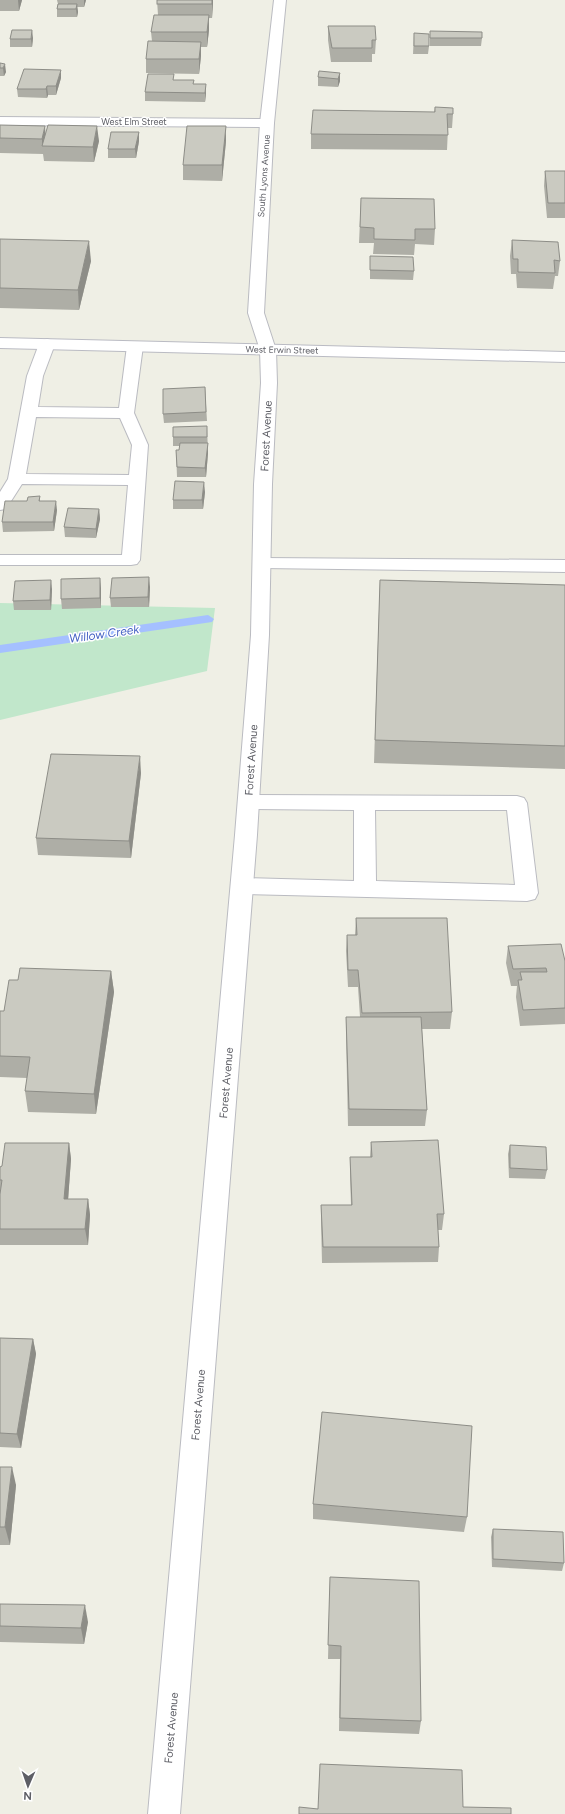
<svg xmlns="http://www.w3.org/2000/svg" width="565" height="1814" viewBox="0 0 565 1814" font-family="Figtree,sans-serif">
  <style>
    .green { fill: #c1e7cb }
    .lines { fill: none; stroke-linecap: round; stroke-linejoin: round }
    .stream { fill: #a5c0ff; fill-rule: evenodd }
    .service-casing { stroke: #babbc1; stroke-width: 2 }
    .minor-casing { stroke: #babbc1; stroke-width: 2 }
    .tertiary-casing { stroke: #babbc1; stroke-width: 2 }
    .secondary-casing { stroke: #babbc3; stroke-width: 2 }
    .service { fill: #fff; fill-rule: evenodd }
    .minor { fill: #fff; fill-rule: evenodd }
    .tertiary { fill: #fff; fill-rule: evenodd }
    .secondary { fill: #fff; fill-rule: evenodd }
    .wall { fill: #aeaea6 }
    .shaded-wall { fill: #8d8d87 }
    .building { fill: #cacac1; stroke: #8d8d87 }
    .labels { text-anchor: middle; stroke-width: 3; stroke-linejoin: round; paint-order: stroke }
    .far-street-label { font-size: 9px; fill: #5d5e65; stroke: #fff }
    .street-label { font-size: 11px; fill: #5d5e65; stroke: #fff }
    .water-label { font-size: 12px; font-style: italic; fill: #4662c4; stroke: #fff }
  </style>
  <rect width="100%" height="100%" fill="#efefe5"/>
  <!-- green -->
  <polygon class="green" points="0,603 215,608 207,671 0,720"/>
  <g class="lines">
    <!-- stream -->
    <polygon class="stream" points="208,615 214,619 212,622 0,653 0,645"/>
    <!-- service casing -->
    <g class="service-casing">
      <g id="service">
        <path d="M47,339L53,341L55,344L43,376L38,407L119,408L127,346L129,343H141L143,346L134,413L148,445L140,560L137,564L131,565H0V555H122L128,485L22,484L6,509L0,510V492L8,479L27,376L39,344L41,341ZM36,417L120,418L132,445L129,475L26,474Z"/>
        <polygon points="262,558 565,560 565,572 262,568 256,567 253,563 256,559"/>
        <path d="M249,795L517,796L524,798L527,803L538,893L535,899L527,901L242,894L234,892L231,886L234,880L242,878L354,881V810L249,809L242,807L239,802L242,797ZM375,810H507L515,885L376,881Z"/>
      </g>
    </g>
    <!-- minor casing -->
    <g class="minor-casing">
      <polygon id="minor" points="0,117 267,119 272,120 274,123 272,126 267,127 0,125"/>
    </g>
    <!-- tertiary casing -->
    <g class="tertiary-casing">
      <polygon id="tertiary" points="274,0 286,0 274,123 264,313 276,350 277,383 272,484 269,635 257,835 180,1814 148,1814 235,835 251,635 254,484 261,383 260,350 248,313 260,123"/>
    </g>
    <!-- secondary casing -->
    <g class="secondary-casing">
      <polygon id="secondary" points="0,338 565,352 565,362 0,348"/>
    </g>
    <!-- service -->
    <use href="#service" class="service"/>
    <!-- minor -->
    <use href="#minor" class="minor"/>
    <!-- tertiary -->
    <use href="#tertiary" class="tertiary"/>
    <!-- secondary -->
    <use href="#secondary" class="secondary"/>
  </g>
  <!-- wall -->
  <g class="wall">
    <polygon points="0,0 22,0 19,11 0,11"/>
    <polygon points="57,0 86,0 84,7 77,7 78,12 77,17 57,17 57,9 58,4"/>
    <polygon points="157,0 213,0 212,18 209,18 209,30 207,47 201,47 201,56 199,74 146,73 146,59 152,41 151,32 158,15"/>
    <polygon points="328,26 376,40 375,54 372,54 372,62 331,62 328,40"/>
    <polygon points="430,31 482,38 481,46 430,46"/>
    <polygon points="414,33 429,46 428,54 413,54"/>
    <polygon points="33,38 32,47 10,47 10,39"/>
    <polygon points="0,63 6,72 4,76 0,76"/>
    <polygon points="340,73 340,81 338,87 318,86 318,77"/>
    <polygon points="61,78 56,95 48,95 47,98 18,97 17,89"/>
    <polygon points="174,80 194,84 206,93 205,102 145,101 145,92"/>
    <polygon points="435,107 453,114 452,128 448,128 447,150 311,149 311,134 434,112"/>
    <polygon points="0,125 46,134 99,141 94,162 44,161 43,154 0,153"/>
    <polygon points="139,132 139,141 136,158 108,158 108,149"/>
    <polygon points="226,141 222,181 183,180 183,165"/>
    <polygon points="545,171 565,171 565,218 547,218 544,186"/>
    <polygon points="361,198 435,229 434,245 415,244 414,255 373,254 374,243 359,243"/>
    <polygon points="0,239 91,261 79,310 0,308"/>
    <polygon points="512,240 560,261 558,276 555,276 553,289 517,288 516,274 511,274 510,256"/>
    <polygon points="370,256 414,271 413,280 370,279"/>
    <polygon points="205,387 207,421 164,423 163,414"/>
    <polygon points="207,426 208,453 206,477 177,477 176,450 179,450 180,446 173,446 173,437"/>
    <polygon points="205,492 203,509 173,509 173,500"/>
    <polygon points="40,496 40,501 57,510 54,531 3,532 2,522 27,501"/>
    <polygon points="99,509 100,519 96,538 65,537 64,527"/>
    <polygon points="380,580 565,585 565,769 374,763"/>
    <polygon points="150,587 149,607 111,607 110,598"/>
    <polygon points="101,588 101,608 62,609 61,599"/>
    <polygon points="52,589 51,610 14,610 13,601"/>
    <polygon points="141,773 131,858 38,855 36,838"/>
    <polygon points="356,918 452,1012 450,1029 422,1029 427,1110 425,1126 348,1126 346,1034 346,1017 360,1017 358,987 348,987 346,951 347,935 355,935"/>
    <polygon points="508,946 565,961 565,1024 520,1026 516,997 517,986 511,986 506,963"/>
    <polygon points="111,971 114,992 96,1114 28,1112 25,1091 27,1078 0,1077 0,1011 4,1011 18,980"/>
    <polygon points="371,1142 444,1214 442,1230 438,1230 439,1247 438,1262 322,1263 321,1221 321,1205 351,1205 350,1174 350,1157 370,1157"/>
    <polygon points="69,1143 71,1159 68,1199 88,1199 90,1215 88,1245 0,1245 0,1167 2,1166"/>
    <polygon points="510,1145 547,1170 545,1179 509,1178 508,1154"/>
    <polygon points="0,1338 33,1339 36,1354 21,1448 0,1447"/>
    <polygon points="0,1467 16,1485 10,1545 0,1545"/>
    <polygon points="313,1504 467,1517 464,1532 313,1519"/>
    <polygon points="493,1529 564,1563 562,1571 492,1567 491,1537"/>
    <polygon points="330,1577 421,1721 419,1734 339,1731 340,1659 328,1659"/>
    <polygon points="0,1604 88,1622 84,1644 0,1642"/>
  </g>
  <!-- shaded-wall -->
  <g class="shaded-wall">
    <polygon points="18,0 22,0 19,11"/>
    <polygon points="84,0 86,0 84,7"/>
    <polygon points="212,0 213,0 213,3 212,18"/>
    <polygon points="77,4 78,12 77,17 76,9"/>
    <polygon points="209,15 209,30 207,47 207,32"/>
    <polygon points="32,30 33,38 32,47 31,39"/>
    <polygon points="201,42 201,56 199,74 199,59"/>
    <polygon points="5,64 6,72 4,76 3,68"/>
    <polygon points="61,70 61,78 56,95 56,86"/>
    <polygon points="340,73 340,81 338,87 338,79"/>
    <polygon points="206,84 206,93 205,102 205,93"/>
    <polygon points="47,86 48,95 47,98 46,89"/>
    <polygon points="45,126 46,141 42,146 42,139"/>
    <polygon points="97,126 99,141 94,162 93,147"/>
    <polygon points="226,126 226,141 222,181 222,165"/>
    <polygon points="139,132 139,141 136,158 135,149"/>
    <polygon points="89,241 91,261 79,310 78,290"/>
    <polygon points="208,443 208,453 206,477 205,468"/>
    <polygon points="204,482 205,492 203,509 202,500"/>
    <polygon points="56,501 57,510 54,531 53,522"/>
    <polygon points="99,509 100,519 96,538 96,529"/>
    <polygon points="149,577 150,587 149,607 148,597"/>
    <polygon points="100,578 101,588 101,608 100,598"/>
    <polygon points="51,580 52,589 51,610 50,600"/>
    <polygon points="140,756 141,773 131,858 129,841"/>
    <polygon points="111,971 114,992 96,1114 94,1094"/>
    <polygon points="69,1143 71,1159 67,1215 64,1199"/>
    <polygon points="88,1199 90,1215 88,1245 85,1229"/>
    <polygon points="33,1339 36,1354 21,1448 17,1434"/>
    <polygon points="12,1467 16,1485 10,1545 5,1527"/>
    <polygon points="85,1605 88,1622 84,1644 81,1628"/>
  </g>
  <!-- building -->
  <g class="building">
    <rect x="157" y="0" width="55" height="4"/>
    <polygon points="58,4 77,4 76,9 57,9"/>
    <polygon points="154,15 209,15 207,32 151,32"/>
    <polygon points="328,26 375,26 376,40 372,40 372,48 332,48"/>
    <polygon points="12,30 32,30 31,39 10,39"/>
    <polygon points="430,31 482,32 482,38 430,38"/>
    <polygon points="414,33 429,34 429,46 414,46"/>
    <polygon points="148,41 201,42 199,59 146,59"/>
    <polygon points="0,63 5,64 3,68 0,68"/>
    <polygon points="24,69 61,70 56,86 47,86 46,89 17,89"/>
    <polygon points="319,71 340,73 338,79 318,77"/>
    <polygon points="148,74 174,74 173,80 194,80 193,84 206,84 205,93 145,92"/>
    <polygon points="435,107 453,108 453,114 447,114 448,135 311,134 313,110 435,112"/>
    <polygon points="0,125 45,126 42,139 0,138"/>
    <polygon points="48,125 97,126 93,147 42,146"/>
    <polygon points="187,126 226,126 222,165 183,165"/>
    <polygon points="111,132 139,132 135,149 108,149"/>
    <polygon points="545,171 565,171 565,203 548,203"/>
    <polygon points="361,198 434,199 435,229 415,229 415,240 374,239 374,228 360,227"/>
    <polygon points="0,239 89,241 78,290 0,288"/>
    <polygon points="512,240 558,242 560,261 554,260 555,273 518,272 518,259 513,259"/>
    <polygon points="370,256 413,257 414,271 370,270"/>
    <polygon points="205,387 206,412 163,414 163,389"/>
    <polygon points="207,426 207,437 173,437 173,427"/>
    <polygon points="180,443 208,443 205,468 177,467 176,450 179,450"/>
    <polygon points="175,481 204,482 202,500 173,500"/>
    <polygon points="40,496 39,501 56,501 53,522 2,522 5,501 27,501 28,497"/>
    <polygon points="68,508 99,509 96,529 64,527"/>
    <polygon points="149,577 148,597 110,598 112,578"/>
    <polygon points="100,578 100,598 61,599 61,579"/>
    <polygon points="51,580 50,600 13,601 15,581"/>
    <polygon points="380,580 565,585 565,746 375,740"/>
    <polygon points="51,754 140,756 129,841 36,838"/>
    <polygon points="356,918 447,918 452,1012 362,1013 358,970 348,970 347,935 357,935"/>
    <polygon points="561,944 565,961 565,1008 523,1010 518,980 522,980 520,972 547,972 546,968 513,969 508,946"/>
    <polygon points="20,968 111,971 94,1094 25,1091 30,1057 0,1056 0,1011 4,1011 9,980 18,980"/>
    <polygon points="346,1017 421,1017 427,1110 349,1109"/>
    <polygon points="438,1140 444,1214 437,1214 439,1247 323,1247 321,1205 352,1205 350,1157 372,1157 371,1142"/>
    <polygon points="5,1143 69,1143 64,1199 88,1199 85,1229 0,1229 0,1194 2,1180 0,1180 0,1167 2,1166"/>
    <polygon points="510,1145 546,1147 547,1170 510,1168"/>
    <polygon points="0,1338 33,1339 17,1434 0,1433"/>
    <polygon points="322,1412 472,1426 467,1517 313,1504"/>
    <polygon points="0,1467 12,1467 5,1527 0,1527"/>
    <polygon points="493,1529 563,1532 564,1563 493,1559"/>
    <polygon points="330,1577 419,1581 421,1721 340,1718 341,1646 328,1645"/>
    <polygon points="0,1604 85,1605 81,1628 0,1626"/>
    <polygon points="320,1764 462,1770 463,1807 511,1808 511,1814 299,1814 299,1807 318,1809"/>
  </g>
  <g class="labels">
    <!-- far-street labels -->
    <g class="far-street-label">
      <text x="134" y="125">West Elm Street</text>
      <text transform="translate(264 176) rotate(-86)" y="3">South Lyons Avenue</text>
      <text transform="translate(282 350) rotate(1)" y="3">West Erwin Street</text>
    </g>
    <!-- street labels -->
    <g class="street-label">
      <text transform="translate(266 436) rotate(-87)" y="4">Forest Avenue</text>
      <text transform="translate(251 760) rotate(-86)" y="4">Forest Avenue</text>
      <text transform="translate(226 1083) rotate(-85)" y="4">Forest Avenue</text>
      <text transform="translate(198 1405) rotate(-85)" y="4">Forest Avenue</text>
      <text transform="translate(171 1728) rotate(-85)" y="4">Forest Avenue</text>
    </g>
    <!-- water labels -->
    <g class="water-label">
      <text transform="translate(104 634) rotate(-8)" y="4">Willow Creek</text>
    </g>
  </g>
  <!-- north arrow -->
  <g transform="translate(28 1786) rotate(182)" stroke="#ffffff" stroke-width="3" paint-order="stroke">
  <path d="M0-3L7 15L0 10L-7 15Z" fill="#5d5e65"/>
  <text y="-6" font-size="11" font-weight="bold" text-anchor="middle" fill="#5d5e65">N</text>
  </g>
</svg>
